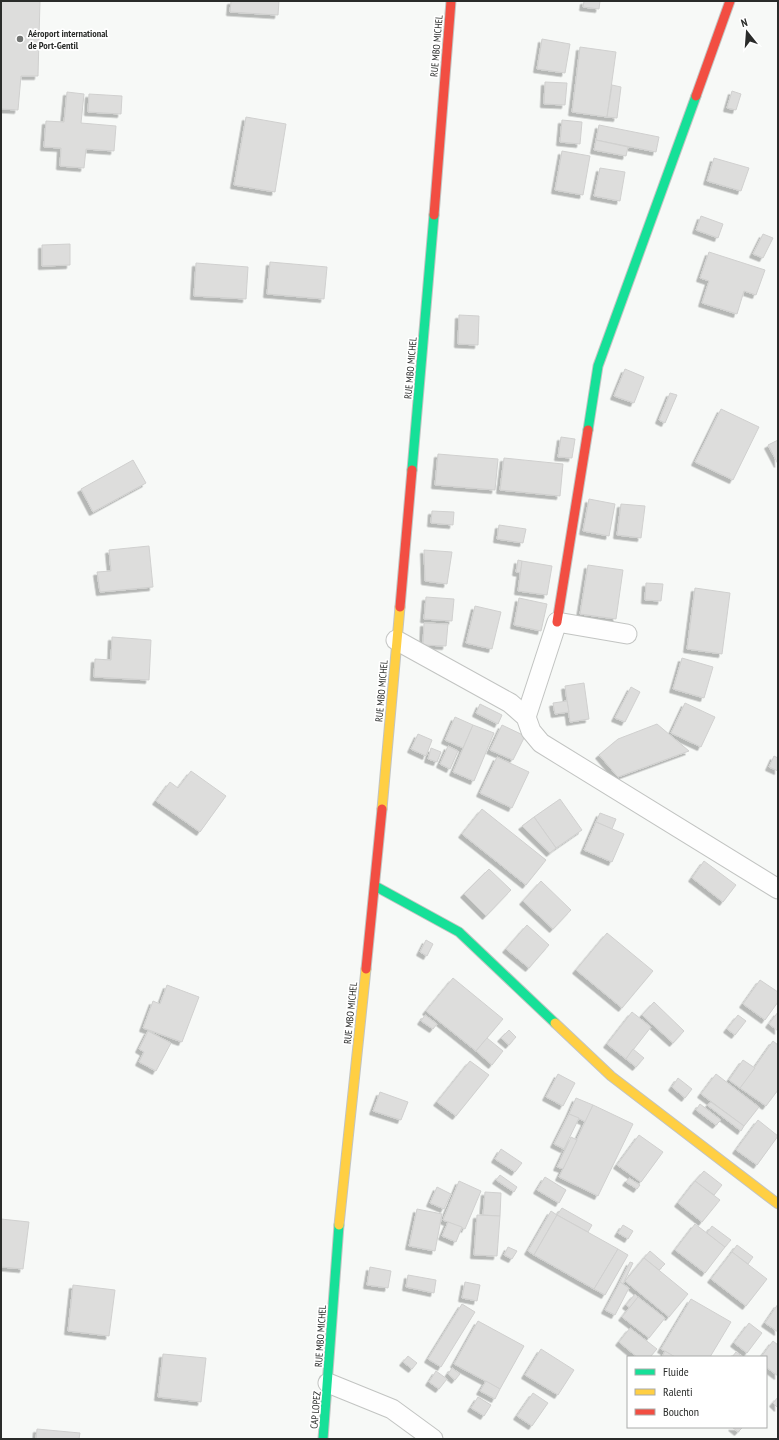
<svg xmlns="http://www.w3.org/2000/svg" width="779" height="1440" viewBox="0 0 779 1440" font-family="'PT Sans Narrow',sans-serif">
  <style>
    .building { fill: #dddddc; stroke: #d0d0cf; filter: url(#shadow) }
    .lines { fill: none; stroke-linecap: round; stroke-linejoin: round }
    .street-casing { stroke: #c2c4c2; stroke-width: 21 }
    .fast-casing { stroke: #c2c4c2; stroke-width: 11 }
    .slow-casing { stroke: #c2c4c2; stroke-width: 11 }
    .jam-casing { stroke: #c2c4c2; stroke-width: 11 }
    .street { stroke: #fefefe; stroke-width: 19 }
    .fast { stroke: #16e098; stroke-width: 9 }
    .slow { stroke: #ffcf43; stroke-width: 9 }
    .jam { stroke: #f24e42; stroke-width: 9 }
    .poi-dot { fill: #727472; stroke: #fff; stroke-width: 1.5 }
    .labels { text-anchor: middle; stroke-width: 3.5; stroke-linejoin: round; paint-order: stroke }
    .poi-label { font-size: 10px; font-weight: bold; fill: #2a2c2a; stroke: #fff; text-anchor: start }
    .street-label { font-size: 10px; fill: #2a2c2a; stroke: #fff }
  </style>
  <defs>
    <filter id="shadow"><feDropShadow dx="-3.5" dy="3.5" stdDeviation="0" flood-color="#0004"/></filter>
  </defs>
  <rect width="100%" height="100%" fill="#f7f9f7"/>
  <!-- building -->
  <g class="building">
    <polygon points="1,1 40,1 38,76 21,76 18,110 1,109"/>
    <polygon points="231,1 279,1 278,15 230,12"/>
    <polygon points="584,1 600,1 599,9 583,7"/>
    <polygon points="542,39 570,44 565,73 537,69"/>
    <polygon points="580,47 616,52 607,117 572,112"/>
    <polygon points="545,82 567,83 565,105 544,104"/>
    <polygon points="612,85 621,87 617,118 607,117"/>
    <polygon points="732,91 741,94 736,110 727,108"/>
    <polygon points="67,92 84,94 81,123 116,126 114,151 86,149 84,168 60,166 61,148 44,147 46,121 64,122"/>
    <polygon points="89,94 122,96 121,114 88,112"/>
    <polygon points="246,117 286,124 275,192 234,185"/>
    <polygon points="562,120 582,122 580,144 560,142"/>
    <polygon points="599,125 659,137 656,152 596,140"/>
    <polygon points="596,140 628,147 626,156 594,150"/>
    <polygon points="562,151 590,156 583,195 555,190"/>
    <polygon points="714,158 749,168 741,191 707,181"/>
    <polygon points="600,168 625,172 620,201 594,196"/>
    <polygon points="701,216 723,224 718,238 696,230"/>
    <polygon points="763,234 773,238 763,258 753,254"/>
    <polygon points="70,244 70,265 42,266 42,245"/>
    <polygon points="709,252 765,270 756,295 744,291 737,314 702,303 709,281 700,278"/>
    <polygon points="270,262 327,267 324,299 267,294"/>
    <polygon points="196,263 248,267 246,299 194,296"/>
    <polygon points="459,315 479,316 478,345 458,344"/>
    <polygon points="625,369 644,377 634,403 614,396"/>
    <polygon points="670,393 677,395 665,423 659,420"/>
    <polygon points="721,409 759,427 733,480 695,462"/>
    <polygon points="561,437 575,439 572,458 558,457"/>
    <polygon points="778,440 778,464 768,445"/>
    <polygon points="438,454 498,459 495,490 435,485"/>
    <polygon points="504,458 563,464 560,496 500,490"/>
    <polygon points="133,460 146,483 93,512 81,489"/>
    <polygon points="589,499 615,504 609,536 583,531"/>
    <polygon points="621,504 645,506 641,538 617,535"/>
    <polygon points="432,511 454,512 453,525 431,523"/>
    <polygon points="499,525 526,529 523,543 497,539"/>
    <polygon points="149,546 153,587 100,592 97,572 111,571 109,550"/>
    <polygon points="424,550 452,552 447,584 425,581"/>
    <polygon points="518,560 522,561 521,573 516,572"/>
    <polygon points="522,561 552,566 547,595 518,591"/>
    <polygon points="588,565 623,570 616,619 580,614"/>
    <polygon points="646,583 663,584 661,601 645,600"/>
    <polygon points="695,588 730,593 722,654 687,649"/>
    <polygon points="426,597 454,599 452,621 424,619"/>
    <polygon points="519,598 547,604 541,631 514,625"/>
    <polygon points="475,606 501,612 492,649 466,643"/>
    <polygon points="424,623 448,624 446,646 423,645"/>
    <polygon points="112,637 151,640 149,680 94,677 95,659 111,660"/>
    <polygon points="682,658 713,667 704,698 673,689"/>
    <polygon points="584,683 589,719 570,722 565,686"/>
    <polygon points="631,687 640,692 625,722 615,718"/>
    <polygon points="567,701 569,712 555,714 553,703"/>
    <polygon points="685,703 715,717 701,747 671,733"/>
    <polygon points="480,704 502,715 498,724 476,713"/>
    <polygon points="455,717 473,725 463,748 445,740"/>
    <polygon points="657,724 689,751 618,777 599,755 618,739"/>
    <polygon points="473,725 494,733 474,781 453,772"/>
    <polygon points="502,725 525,736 513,760 490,750"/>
    <polygon points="418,734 432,740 426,756 411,749"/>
    <polygon points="448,746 458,751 450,769 440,764"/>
    <polygon points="431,748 441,752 437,762 428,759"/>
    <polygon points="774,756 778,758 778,771 769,767"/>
    <polygon points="497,757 529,772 512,808 480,793"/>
    <polygon points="191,771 226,796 200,832 156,801 170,782 178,788"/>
    <polygon points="560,799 582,830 556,848 534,817"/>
    <polygon points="482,809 546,860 526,885 462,834"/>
    <polygon points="600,813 616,819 612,829 596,822"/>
    <polygon points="534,817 556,848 550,853 522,826"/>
    <polygon points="596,822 624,834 612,862 584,850"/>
    <polygon points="704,861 736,885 723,902 692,878"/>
    <polygon points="489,869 511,890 486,916 464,894"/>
    <polygon points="541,881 571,910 553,929 523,901"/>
    <polygon points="527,925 549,945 529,968 506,949"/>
    <polygon points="607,933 653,971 622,1008 576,970"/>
    <polygon points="426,940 433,944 427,956 420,952"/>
    <polygon points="453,978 503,1019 476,1051 426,1011"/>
    <polygon points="760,980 778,992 778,1002 765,1020 743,1004"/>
    <polygon points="167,985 199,997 182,1042 143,1028 153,1001 160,1004"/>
    <polygon points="654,1002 684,1031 673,1043 642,1015"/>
    <polygon points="632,1012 651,1027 626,1059 607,1044"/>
    <polygon points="778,1012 778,1031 769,1024"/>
    <polygon points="425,1015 437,1024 433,1029 421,1021"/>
    <polygon points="738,1015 746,1021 735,1035 727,1029"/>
    <polygon points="509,1030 516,1037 509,1045 501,1038"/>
    <polygon points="148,1031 171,1043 156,1071 139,1062 144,1052 139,1049"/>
    <polygon points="487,1038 503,1051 492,1065 476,1051"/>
    <polygon points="773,1041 778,1045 778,1090 766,1106 740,1088"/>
    <polygon points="633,1049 644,1058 636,1067 626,1059"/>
    <polygon points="743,1060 755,1068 740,1088 729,1080"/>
    <polygon points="470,1061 489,1075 456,1116 437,1102"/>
    <polygon points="558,1074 575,1083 563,1106 546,1097"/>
    <polygon points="716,1074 759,1107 744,1126 701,1094"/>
    <polygon points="678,1078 692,1089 685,1098 672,1087"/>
    <polygon points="380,1092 408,1102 401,1120 373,1111"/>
    <polygon points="576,1098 593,1105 586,1122 569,1114"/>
    <polygon points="711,1102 744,1126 741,1131 707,1105"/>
    <polygon points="700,1104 721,1120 716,1125 696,1110"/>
    <polygon points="593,1105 633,1124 598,1196 559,1177"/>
    <polygon points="569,1114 579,1118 564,1149 554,1144"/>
    <polygon points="758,1120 778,1136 757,1165 736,1150"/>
    <polygon points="639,1135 663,1152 641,1182 617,1165"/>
    <polygon points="571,1137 577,1140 563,1169 557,1167"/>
    <polygon points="501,1149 522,1163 515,1172 495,1159"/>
    <polygon points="704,1171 722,1185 714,1195 695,1181"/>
    <polygon points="500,1175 517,1187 514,1192 496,1180"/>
    <polygon points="545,1177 566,1190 559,1203 537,1190"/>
    <polygon points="629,1178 640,1185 637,1189 626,1182"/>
    <polygon points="459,1181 481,1191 465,1229 443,1220"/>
    <polygon points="695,1181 720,1200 702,1222 678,1203"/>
    <polygon points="437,1187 451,1194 444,1209 430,1203"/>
    <polygon points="485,1192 501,1193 500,1216 483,1215"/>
    <polygon points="562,1208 592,1225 588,1232 557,1215"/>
    <polygon points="417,1209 442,1214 435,1251 409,1246"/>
    <polygon points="551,1211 557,1215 534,1255 528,1251"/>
    <polygon points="477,1215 500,1216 497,1256 474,1255"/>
    <polygon points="557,1215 618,1249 594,1289 534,1255"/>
    <polygon points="1,1219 29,1222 23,1269 1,1267"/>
    <polygon points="448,1222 462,1227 456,1242 442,1236"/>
    <polygon points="695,1224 725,1247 705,1273 675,1250"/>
    <polygon points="623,1225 633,1231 628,1239 618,1233"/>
    <polygon points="712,1226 731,1240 725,1247 707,1233"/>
    <polygon points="737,1245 753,1257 748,1264 732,1252"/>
    <polygon points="508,1247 517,1251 512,1259 504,1255"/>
    <polygon points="618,1249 628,1255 605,1295 594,1289"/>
    <polygon points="650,1251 665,1264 659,1270 644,1258"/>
    <polygon points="732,1252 767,1279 746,1306 711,1279"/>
    <polygon points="644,1258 688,1294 669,1317 625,1281"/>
    <polygon points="630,1262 633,1263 623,1284 620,1282"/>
    <polygon points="370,1267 391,1271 388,1288 367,1285"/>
    <polygon points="408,1275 436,1280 434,1293 406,1287"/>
    <polygon points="465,1282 480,1285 477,1301 462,1298"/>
    <polygon points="620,1282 629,1288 615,1315 605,1310"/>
    <polygon points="73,1285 115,1290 109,1336 68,1331"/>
    <polygon points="635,1294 638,1297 630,1308 626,1305"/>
    <polygon points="638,1297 665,1318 649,1338 622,1317"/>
    <polygon points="691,1299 731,1322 710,1357 675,1357 661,1349"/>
    <polygon points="462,1304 475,1312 441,1367 428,1359"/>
    <polygon points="778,1304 778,1332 765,1323"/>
    <polygon points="478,1321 524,1346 500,1389 454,1364"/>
    <polygon points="749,1323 762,1333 747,1353 734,1343"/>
    <polygon points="630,1328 657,1349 650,1357 637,1357 619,1342"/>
    <polygon points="773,1341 778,1345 778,1376 766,1367 766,1357 761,1357"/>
    <polygon points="541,1349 574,1370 558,1395 525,1375"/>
    <polygon points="665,1351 675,1357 662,1357"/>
    <polygon points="736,1352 743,1357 732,1357"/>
    <polygon points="163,1354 206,1358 201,1402 158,1397"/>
    <polygon points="408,1356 417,1363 412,1369 403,1362"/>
    <polygon points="452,1368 460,1374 455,1380 448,1374"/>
    <polygon points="436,1371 447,1379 439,1389 429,1382"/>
    <polygon points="486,1381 500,1389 495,1399 480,1391"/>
    <polygon points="533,1393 548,1403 532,1426 517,1416"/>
    <polygon points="478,1397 491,1405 484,1416 471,1408"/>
    <polygon points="778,1397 778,1408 773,1403"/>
    <polygon points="732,1427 743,1427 738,1432"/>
    <polygon points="37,1429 80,1433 79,1439 36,1439"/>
  </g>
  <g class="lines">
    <!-- street casing -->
    <g class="street-casing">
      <g id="street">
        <polyline points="396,640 510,703 526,717 531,731 541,743 778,889"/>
        <polyline points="526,717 557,622 627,634"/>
        <polyline points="328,1383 392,1409 433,1439"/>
      </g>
    </g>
    <!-- fast casing -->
    <g class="fast-casing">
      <g id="fast">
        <polyline points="588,430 598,366 696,96"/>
        <polyline points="412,470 434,215"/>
        <polyline points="375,886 459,932 555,1023"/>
        <polyline points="323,1439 339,1225"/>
      </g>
    </g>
    <!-- slow casing -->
    <g class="slow-casing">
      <g id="slow">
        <polyline points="382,809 400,607"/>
        <polyline points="555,1023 611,1076 778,1204"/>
        <polyline points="339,1225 366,969"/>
      </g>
    </g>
    <!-- jam casing -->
    <g class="jam-casing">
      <g id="jam">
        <polyline points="696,96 730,1"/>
        <polyline points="434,215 451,1"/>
        <polyline points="400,607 412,470"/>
        <polyline points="557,622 588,430"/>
        <polyline points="366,969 382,809"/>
      </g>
    </g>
    <!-- street -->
    <use href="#street" class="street"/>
    <!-- fast -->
    <use href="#fast" class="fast"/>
    <!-- slow -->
    <use href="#slow" class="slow"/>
    <!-- jam -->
    <use href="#jam" class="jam"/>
  </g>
  <!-- markers -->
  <circle class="poi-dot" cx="20" cy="39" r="4"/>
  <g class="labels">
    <!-- poi labels -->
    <g class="poi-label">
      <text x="28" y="37">Aéroport international<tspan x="28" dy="12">de Port-Gentil</tspan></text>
    </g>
    <!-- street labels -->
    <g class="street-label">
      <text transform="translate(436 46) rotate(-85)" y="4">RUE MBO MICHEL</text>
      <text transform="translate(410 368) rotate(-85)" y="4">RUE MBO MICHEL</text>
      <text transform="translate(381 691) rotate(-85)" y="4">RUE MBO MICHEL</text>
      <text transform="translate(350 1013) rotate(-84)" y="4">RUE MBO MICHEL</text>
      <text transform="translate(320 1336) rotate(-86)" y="4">RUE MBO MICHEL</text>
      <text transform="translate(315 1410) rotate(-85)" y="4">CAP LOPEZ</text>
    </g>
  </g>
  <!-- border -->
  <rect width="779" height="1440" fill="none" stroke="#2a2c2a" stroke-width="4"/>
  <!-- legend -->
  <rect x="627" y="1356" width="140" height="72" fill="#ffffff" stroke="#aaabaa"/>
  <rect x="635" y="1369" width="20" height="6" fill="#16e098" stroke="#aaabaa"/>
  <text x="663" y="1376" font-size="12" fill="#2a2c2a">Fluide</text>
  <rect x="635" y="1389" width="20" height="6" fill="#ffcf43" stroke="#aaabaa"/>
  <text x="663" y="1396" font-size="12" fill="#2a2c2a">Ralenti</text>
  <rect x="635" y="1409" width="20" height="6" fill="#f24e42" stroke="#aaabaa"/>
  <text x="663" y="1416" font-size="12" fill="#2a2c2a">Bouchon</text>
  <!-- north arrow -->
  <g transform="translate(747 32) rotate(343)" stroke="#ffffff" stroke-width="3" paint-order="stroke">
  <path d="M0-3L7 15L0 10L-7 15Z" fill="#2a2c2a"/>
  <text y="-6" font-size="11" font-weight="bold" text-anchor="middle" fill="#2a2c2a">N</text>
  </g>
</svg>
